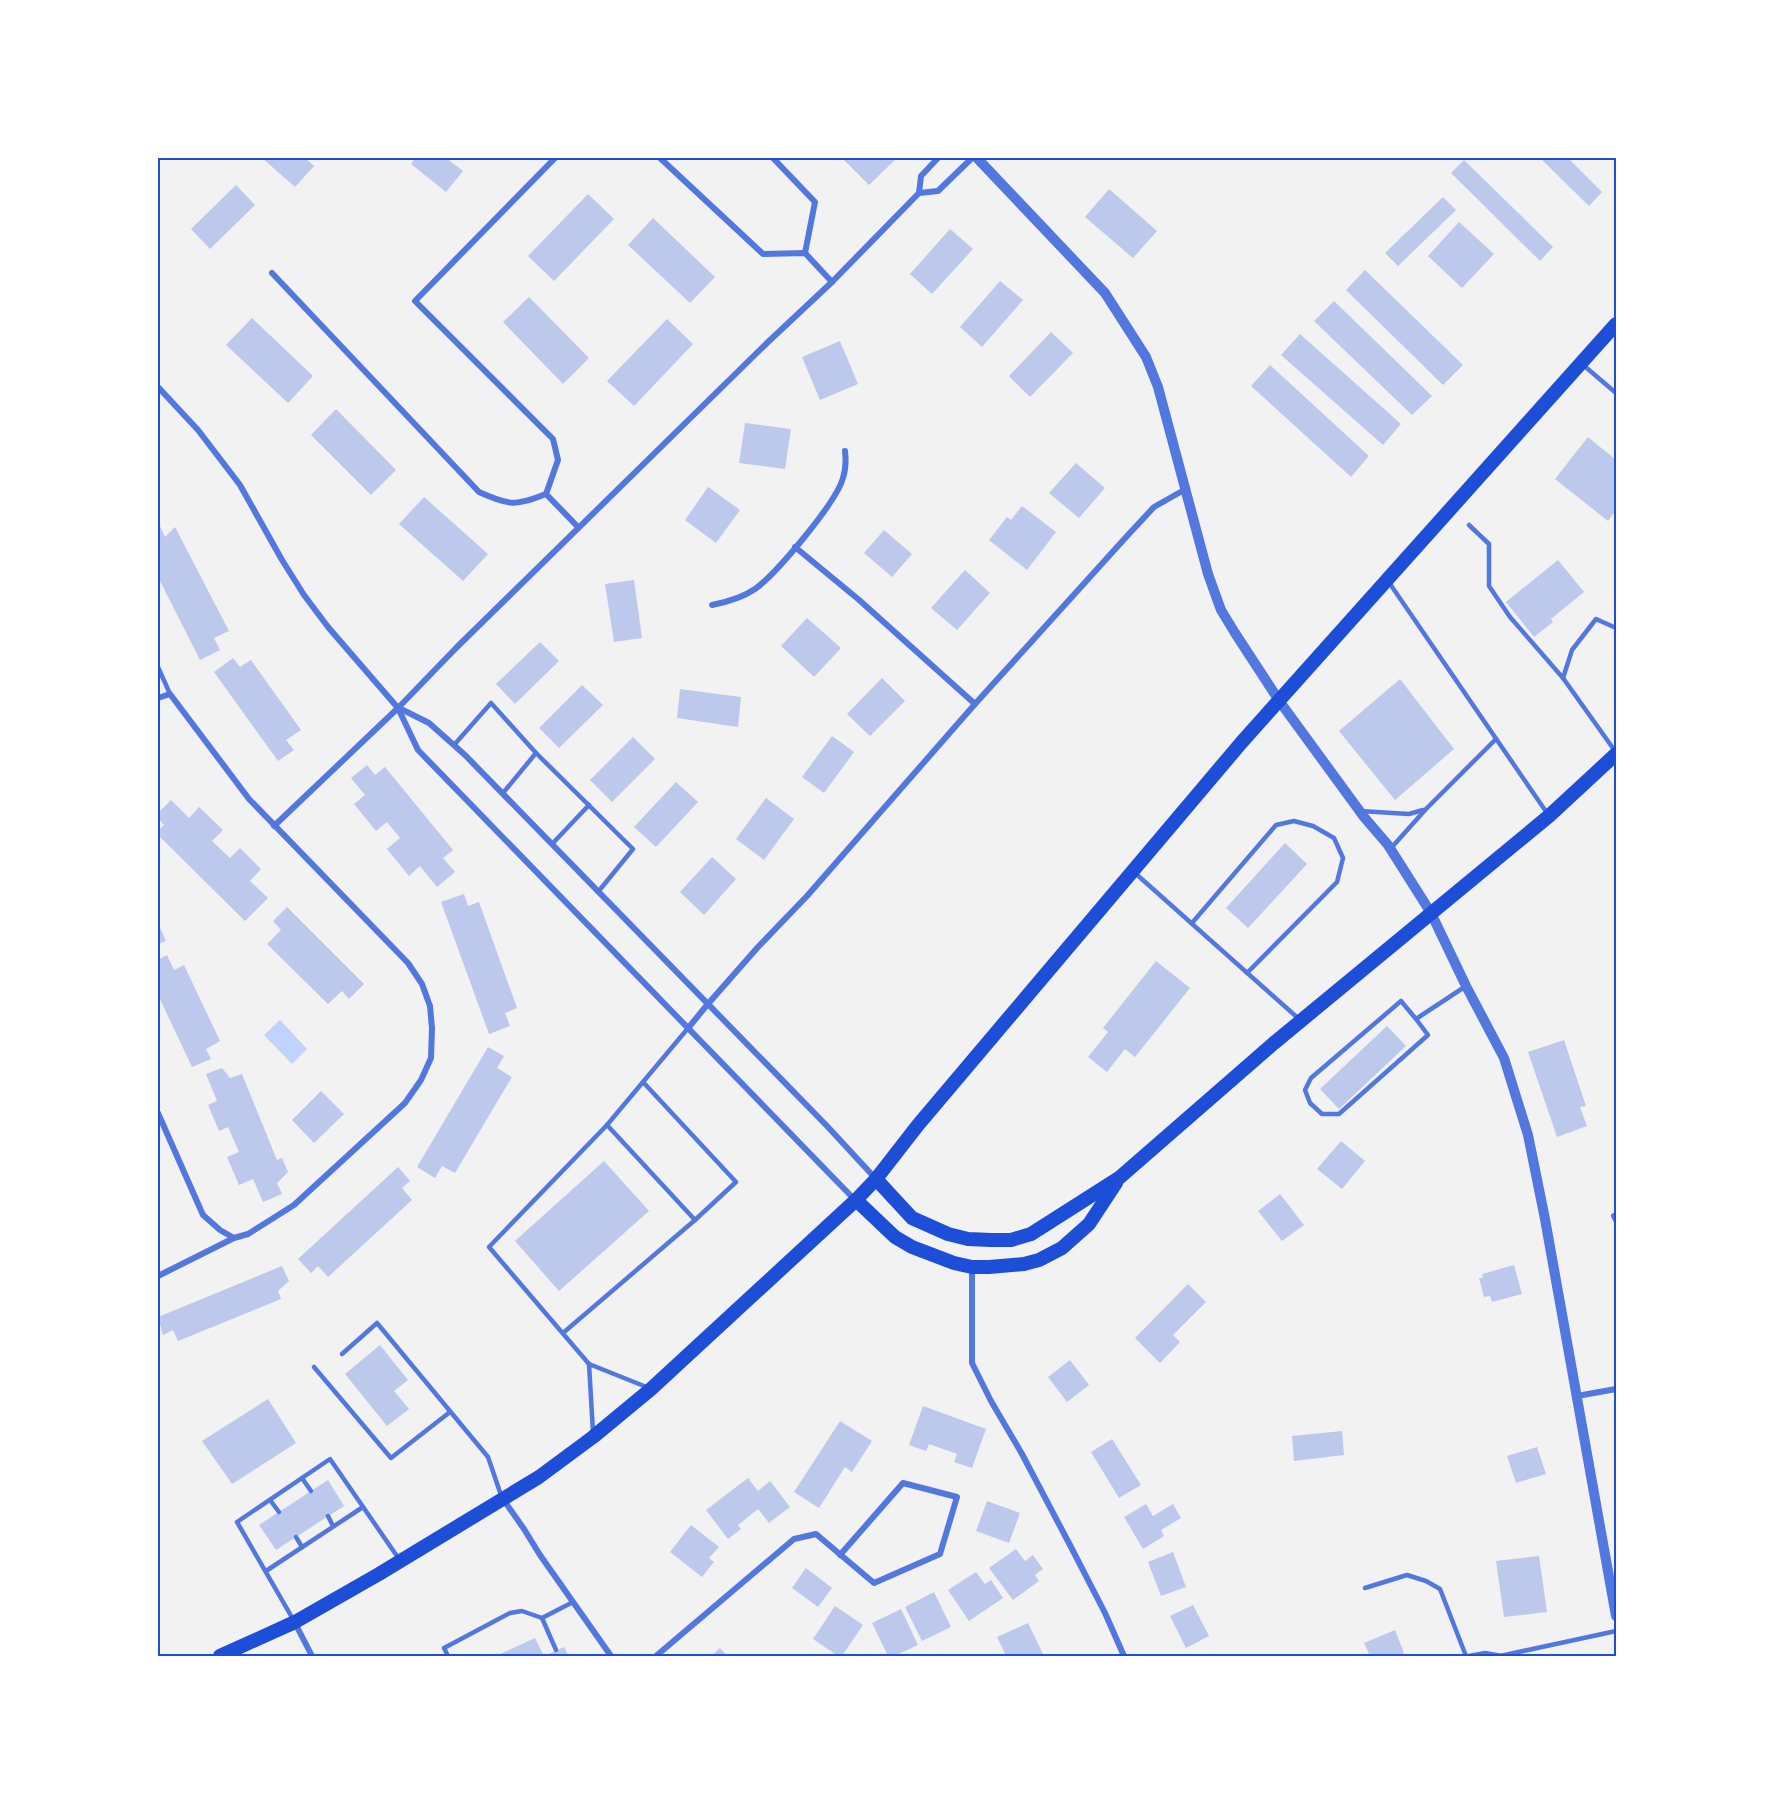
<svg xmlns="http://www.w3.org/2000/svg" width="1774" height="1814" font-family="'Fira Sans',sans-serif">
<rect width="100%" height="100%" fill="#f2f2f2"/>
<!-- water -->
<polygon fill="#bfd3fe" points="280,1020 307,1049 292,1064 264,1035"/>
<!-- building -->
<g fill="#bdc9ec">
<polygon points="262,158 305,158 314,166 295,187"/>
<polygon points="416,158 446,158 463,171 446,192 411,164"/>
<polygon points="842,158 897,158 869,185"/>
<polygon points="1540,158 1568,158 1602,192 1589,206"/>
<polygon points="1464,160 1553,247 1540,261 1451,173"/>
<polygon points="236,185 255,205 210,249 191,229"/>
<polygon points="1109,189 1157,231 1133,258 1085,217"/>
<polygon points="588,194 614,219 554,281 528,256"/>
<polygon points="1443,197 1456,210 1398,266 1385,253"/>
<polygon points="653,218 715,277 690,303 628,245"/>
<polygon points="1459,222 1494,254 1462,288 1428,256"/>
<polygon points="950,229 973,249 932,294 910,274"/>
<polygon points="1365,270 1463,365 1443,385 1346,290"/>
<polygon points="1000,281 1023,300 982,347 960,327"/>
<polygon points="529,297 589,358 563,384 503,322"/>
<polygon points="1334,301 1432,396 1412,415 1314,321"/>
<polygon points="252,318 313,376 288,403 226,345"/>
<polygon points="667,319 693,344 634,406 607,381"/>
<polygon points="1051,332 1073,353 1030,397 1009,376"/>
<polygon points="1300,334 1401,424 1383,445 1281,355"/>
<polygon points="840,341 858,384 820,400 802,357"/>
<polygon points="1270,365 1369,456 1351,477 1251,386"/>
<polygon points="336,409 396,470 371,495 311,435"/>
<polygon points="745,423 791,429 785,469 739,463"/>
<polygon points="1588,437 1616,460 1616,510 1608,521 1555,479"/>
<polygon points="1076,463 1105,488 1079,518 1049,493"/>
<polygon points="708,487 740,510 716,543 685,520"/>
<polygon points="424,497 488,554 463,581 399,524"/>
<polygon points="1022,506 1056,532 1027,570 989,540 1007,517 1011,520"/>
<polygon points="158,522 165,537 175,527 229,631 214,638 220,650 200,660 158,577"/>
<polygon points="884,530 912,554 892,577 864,553"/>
<polygon points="1558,560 1584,592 1551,619 1553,622 1534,637 1506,602"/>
<polygon points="965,570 990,593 957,630 931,608"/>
<polygon points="634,580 642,638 614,642 605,584"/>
<polygon points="807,618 841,648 814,677 781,646"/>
<polygon points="540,642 559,661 515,704 496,684"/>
<polygon points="233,658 240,667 251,660 301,730 286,740 294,750 278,761 214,672"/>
<polygon points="882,678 905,701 870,736 847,714"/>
<polygon points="1400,679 1454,749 1395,800 1339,731"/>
<polygon points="582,685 603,705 559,748 539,728"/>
<polygon points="680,689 741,697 738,727 677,718"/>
<polygon points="832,736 854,752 824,793 802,777"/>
<polygon points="633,737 655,759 612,802 590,780"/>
<polygon points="367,765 375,775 385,767 453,850 443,858 455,872 437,887 420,866 409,876 387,849 400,838 387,822 376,831 354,804 365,795 351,778"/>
<polygon points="676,782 698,802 656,847 634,827"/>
<polygon points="766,798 794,819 764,860 736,839"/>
<polygon points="171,800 189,818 199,807 223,830 212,841 230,858 240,848 261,869 250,881 268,898 245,921 158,835 158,831 164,825 158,818 158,813"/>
<polygon points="1285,843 1307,864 1248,928 1226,908"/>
<polygon points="712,857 736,879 704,915 680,892"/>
<polygon points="464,894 468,906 479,902 517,1008 505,1013 510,1026 489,1034 441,902"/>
<polygon points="287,907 364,984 349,999 342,991 328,1004 267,944 281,930 273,921"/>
<polygon points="158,923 166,941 158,944"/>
<polygon points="167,955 174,970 184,965 220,1041 206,1049 211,1059 192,1067 158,995 158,960"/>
<polygon points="1156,961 1190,988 1135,1057 1125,1049 1107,1072 1088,1057 1108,1032 1103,1028"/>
<polygon points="1387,1026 1406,1046 1339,1109 1320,1089"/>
<polygon points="1564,1040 1586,1106 1580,1107 1587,1126 1557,1137 1528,1052"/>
<polygon points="488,1047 504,1056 497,1068 512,1077 455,1173 442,1166 435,1178 417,1167"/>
<polygon points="222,1068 230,1078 242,1074 277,1160 282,1158 288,1172 277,1183 282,1194 263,1202 253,1179 239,1185 227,1157 239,1152 228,1127 219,1131 208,1105 217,1101 206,1074"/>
<polygon points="321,1091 344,1114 314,1143 292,1120"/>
<polygon points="1341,1141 1365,1161 1342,1189 1317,1169"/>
<polygon points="604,1161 649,1211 559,1291 515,1241"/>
<polygon points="398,1167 410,1181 402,1188 412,1200 328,1277 318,1266 311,1273 298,1259"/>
<polygon points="1280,1194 1304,1225 1282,1241 1258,1211"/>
<polygon points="1514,1265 1522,1294 1492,1302 1490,1296 1484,1297 1479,1278 1483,1278 1482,1274"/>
<polygon points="282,1266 289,1281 278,1291 281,1299 178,1341 173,1330 163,1335 158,1317"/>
<polygon points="1188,1284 1206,1302 1173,1335 1180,1342 1160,1363 1135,1338"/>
<polygon points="380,1345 408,1380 394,1391 409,1409 387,1426 345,1374"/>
<polygon points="1070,1360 1089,1385 1067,1402 1048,1377"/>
<polygon points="268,1399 296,1443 232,1484 202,1441"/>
<polygon points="923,1406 986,1429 972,1468 954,1462 957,1454 929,1444 926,1451 909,1445"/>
<polygon points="840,1421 872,1441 852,1472 845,1467 819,1508 794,1492"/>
<polygon points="1342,1431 1344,1455 1294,1461 1292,1436"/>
<polygon points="1112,1439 1141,1485 1119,1498 1091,1452"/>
<polygon points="1537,1447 1546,1474 1516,1483 1507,1456"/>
<polygon points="748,1478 758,1491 770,1481 790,1507 769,1523 758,1509 738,1525 741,1529 728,1539 706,1510"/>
<polygon points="328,1480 344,1506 276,1550 259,1525"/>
<polygon points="987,1501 1020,1513 1009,1543 976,1531"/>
<polygon points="1146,1504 1153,1516 1173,1504 1181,1518 1161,1530 1164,1536 1143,1549 1124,1517"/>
<polygon points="691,1525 719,1547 709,1558 714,1562 702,1577 670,1552"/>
<polygon points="1016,1549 1025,1561 1033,1555 1043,1569 1035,1575 1039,1581 1013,1600 989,1568"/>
<polygon points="1173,1552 1186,1587 1161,1596 1148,1562"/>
<polygon points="1539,1556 1547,1612 1504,1617 1496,1561"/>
<polygon points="806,1568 832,1588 818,1607 792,1588"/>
<polygon points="976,1572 985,1584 991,1580 1003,1598 969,1621 948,1590"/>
<polygon points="934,1592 951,1627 922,1641 905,1607"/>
<polygon points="1193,1605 1209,1636 1186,1648 1170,1616"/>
<polygon points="835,1606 863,1625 842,1656 838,1656 813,1639"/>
<polygon points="901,1609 918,1645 894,1656 888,1656 872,1623"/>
<polygon points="1028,1623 1044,1656 1006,1656 997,1637"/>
<polygon points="1395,1630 1404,1653 1395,1656 1370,1656 1364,1643"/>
<polygon points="535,1638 544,1656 564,1647 569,1656 496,1656"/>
<polygon points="720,1648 727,1656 711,1656"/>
</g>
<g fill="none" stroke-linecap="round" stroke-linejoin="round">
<!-- service -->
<g stroke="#5277de" stroke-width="4.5">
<polyline points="1582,364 1616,393"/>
<polyline points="1469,525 1489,544 1489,586 1510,617 1563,678"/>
<polyline points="1388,581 1547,813"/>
<polyline points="158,667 170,694"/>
<polyline points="454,745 491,703 536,753"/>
<polyline points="1615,751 1563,678 1572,650 1596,619 1616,628"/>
<polyline points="503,793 536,753 633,849 598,892"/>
<polyline points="1360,811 1409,814 1423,810"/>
<polyline points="553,843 589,805"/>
<polyline points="1392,847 1426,809 1496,739"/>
<polyline points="1135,873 1299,1019"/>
<polyline points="1192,923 1276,825 1294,821 1313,826 1334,838 1343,858 1337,882 1247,973"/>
<polyline points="1416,1019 1428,1035 1339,1114 1322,1114 1310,1103 1305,1090 1311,1078 1401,1001 1416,1019 1466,986"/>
<polyline points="643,1082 736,1182 695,1220"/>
<polyline points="563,1333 695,1220 607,1125"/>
<polyline points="342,1354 377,1323 488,1457 502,1498"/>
<polyline points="589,1364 489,1247 607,1125 689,1027"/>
<polyline points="314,1367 391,1458 450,1412"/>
<polyline points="593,1432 589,1364 649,1388"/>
<polyline points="302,1478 311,1491"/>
<polyline points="270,1500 279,1512"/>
<polyline points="328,1516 333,1526"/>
<polyline points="296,1537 302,1547"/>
<polyline points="266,1571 363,1507"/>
<polyline points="1365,1588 1407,1575 1426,1581 1440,1589 1466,1656"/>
<polyline points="542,1618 556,1650"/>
<polyline points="293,1619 237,1522 330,1459 399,1559"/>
<polyline points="448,1656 444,1648 510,1613 522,1611 542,1618 573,1602"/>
<polyline points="1469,1656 1485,1653 1502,1656"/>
<polyline points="1500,1656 1616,1631"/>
</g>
<!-- minor -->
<g stroke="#5277de" stroke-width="6">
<polyline points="555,158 415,301 553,439 558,460 546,494 578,527"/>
<polyline points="660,158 763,254 805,253 832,282"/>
<polyline points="773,158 815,202 805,253"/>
<polyline points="919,193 938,191 972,158"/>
<path d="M272,273L479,492C510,506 515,506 546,494"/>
<polyline points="158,387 198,430 240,485 282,560 304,595 328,627 398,708 418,750 855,1200"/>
<polyline points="795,547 858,599 975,704"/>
<path d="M712,605C727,602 742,598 755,589C776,574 836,503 843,478C846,469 846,460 845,451"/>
<polyline points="158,698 170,694 249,799 408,963 422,984 430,1006 432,1028 431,1058 421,1080 405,1103 294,1205 248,1234 234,1238 220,1230 203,1215 158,1113"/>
<polyline points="399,708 429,723 465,755 827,1126 876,1179"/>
<polyline points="274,826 398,708 457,647 768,342 832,282 919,193 921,176 938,158"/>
<polyline points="689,1027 707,1005 758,947 807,896 975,704 1127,536 1154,507 1184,490"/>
<polyline points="1614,1216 1616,1220"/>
<polyline points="972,1267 972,1363 991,1401 1022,1454 1071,1547 1105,1613 1124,1656"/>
<polyline points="158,1276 234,1238"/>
<polyline points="1577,1396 1616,1389"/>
<polyline points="503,1499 524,1529 540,1555 611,1656"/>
<polyline points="295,1623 312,1656"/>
<polyline points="656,1656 794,1539 816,1534 874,1583 940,1554 957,1497 903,1483 840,1555"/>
</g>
<!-- tertiary -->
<polyline stroke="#5277de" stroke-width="10" points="977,158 1105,293 1146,357 1158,387 1208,574 1221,610 1235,633 1280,702 1364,817 1388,845 1431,913 1466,986 1504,1058 1528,1135 1545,1219 1616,1616"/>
<!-- primary -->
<g stroke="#1d4ed8" stroke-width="14">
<polyline points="876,1179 912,1218 948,1234 968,1239 991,1240 1011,1240 1031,1234 1119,1178 1274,1043 1549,816 1616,754"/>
<polyline points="856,1200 895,1237 912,1247 954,1263 972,1267 989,1267 1024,1264 1039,1260 1062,1248 1089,1224 1116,1183"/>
<polyline points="220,1656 295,1622 379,1574 539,1477 593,1437 651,1389 856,1200 876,1179 918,1125 1241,743 1616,324"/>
</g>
</g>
<!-- border -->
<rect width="1774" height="1814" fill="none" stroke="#ffffff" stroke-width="318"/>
<rect x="159" y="159" width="1456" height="1496" fill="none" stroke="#1d4ed8" stroke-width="2"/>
</svg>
